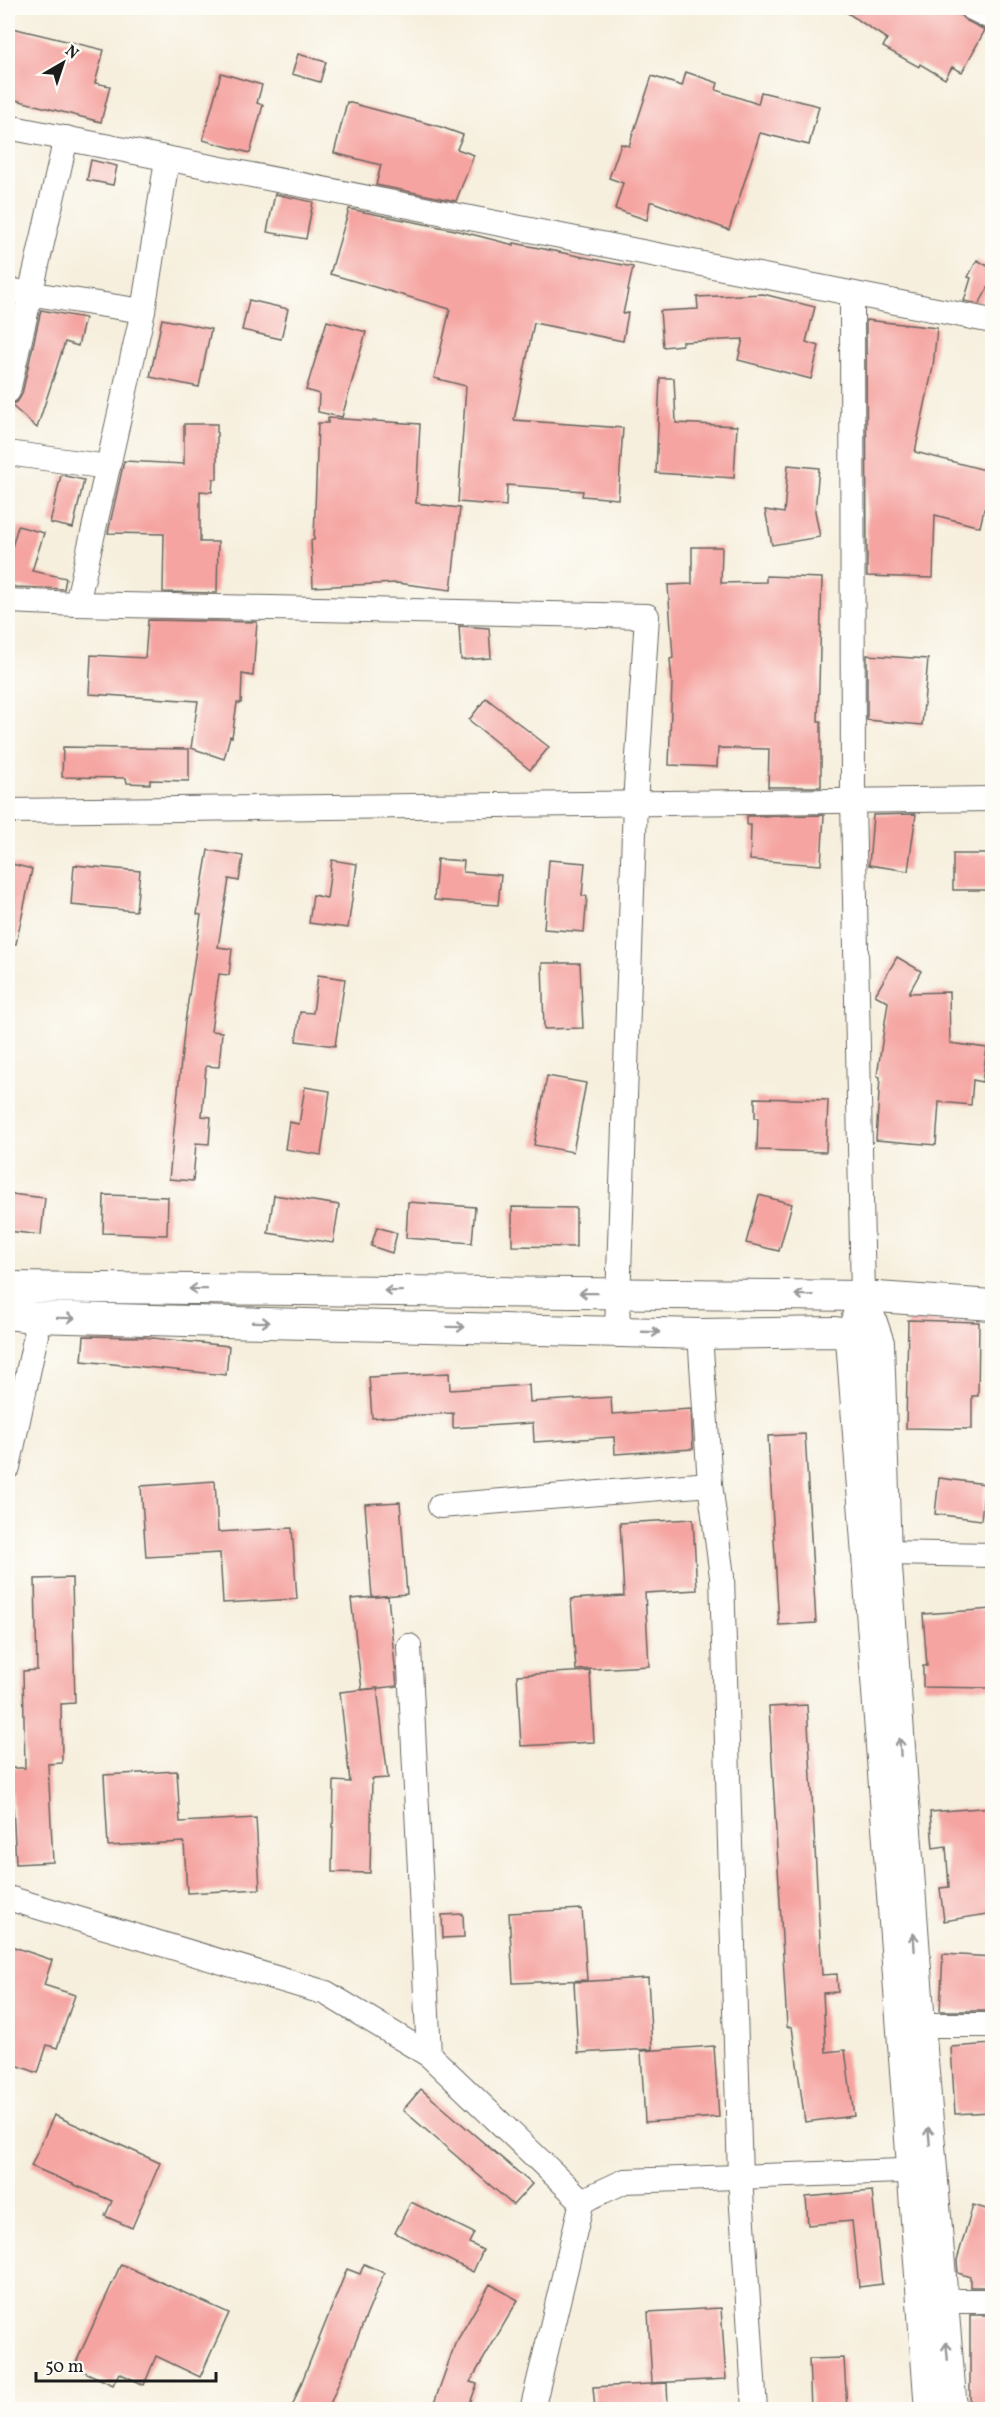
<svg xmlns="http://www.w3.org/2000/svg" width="1000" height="2417" font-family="Vollkorn,serif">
<rect width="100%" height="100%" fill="#fdfcf7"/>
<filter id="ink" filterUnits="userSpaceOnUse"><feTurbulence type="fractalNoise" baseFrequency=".0167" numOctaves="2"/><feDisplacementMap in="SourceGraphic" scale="12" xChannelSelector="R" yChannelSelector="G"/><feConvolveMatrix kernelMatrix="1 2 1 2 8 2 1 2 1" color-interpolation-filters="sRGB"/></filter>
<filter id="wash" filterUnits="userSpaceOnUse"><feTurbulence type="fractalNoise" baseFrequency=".008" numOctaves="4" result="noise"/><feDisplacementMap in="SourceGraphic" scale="24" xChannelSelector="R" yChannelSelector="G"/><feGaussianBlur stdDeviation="1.35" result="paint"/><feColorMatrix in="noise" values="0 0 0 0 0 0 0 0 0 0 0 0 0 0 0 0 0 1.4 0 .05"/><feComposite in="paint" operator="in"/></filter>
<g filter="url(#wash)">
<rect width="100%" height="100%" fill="#f6efdd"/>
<g id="blocks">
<!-- building -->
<g fill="#f5a4a1">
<polygon points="840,8 953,8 965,20 985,30 962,72 952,67 945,79 920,64 919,67 883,47 887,39"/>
<polygon points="8,27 104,50 95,83 110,86 101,122 8,98"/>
<polygon points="298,54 326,62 320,82 292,74"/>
<polygon points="686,72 718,83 716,90 758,104 761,92 819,106 809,145 760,133 729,230 653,202 650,202 647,220 615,209 623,183 609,178 621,144 629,146 652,76 682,86"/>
<polygon points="221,73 262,85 257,103 263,105 250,153 203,140"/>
<polygon points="347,102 441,127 463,135 457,149 474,155 456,201 376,185 381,165 334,153"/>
<polygon points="91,160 117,166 113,185 87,180"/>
<polygon points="275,194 313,202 306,239 267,232"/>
<polygon points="349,209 455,230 514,245 514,243 633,267 623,314 628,313 623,341 534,323 514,420 623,428 618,499 582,496 583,491 507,485 506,506 458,502 466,386 434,378 450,309 330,274"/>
<polygon points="977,260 993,269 993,279 979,304 964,301 971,278 968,277"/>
<polygon points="763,294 815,307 806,342 819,346 811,379 738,360 743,339 682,342 682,345 663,347 660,311 698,309 697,297"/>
<polygon points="249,300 288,309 281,339 242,330"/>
<polygon points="41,310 85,318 78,346 65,342 37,428 11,405 18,401 22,394"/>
<polygon points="162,319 211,329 199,387 150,377"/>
<polygon points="866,320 937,328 933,367 915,452 993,472 993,511 984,509 980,527 935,515 933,578 867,576"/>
<polygon points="327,321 366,332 342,417 318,412 319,394 306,390"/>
<polygon points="660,378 674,378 676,423 737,426 734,478 656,473"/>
<polygon points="328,418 420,424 416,503 460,508 451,590 397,583 313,587 311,540 314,540 318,423 328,423"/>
<polygon points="184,424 217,424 217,479 213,479 212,492 200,491 200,542 218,542 217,593 163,592 164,534 108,533 124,461 184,464"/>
<polygon points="788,465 819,468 815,511 820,537 772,545 765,510 784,513"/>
<polygon points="61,475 84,480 73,528 50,523"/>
<polygon points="18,526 44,533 32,571 66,578 64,589 16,587 8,585 8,561"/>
<polygon points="692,547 722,547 721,583 766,582 766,576 822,578 818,721 821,721 821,787 768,787 769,749 718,748 717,767 669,765 672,682 670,659 673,658 668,585 692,584"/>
<polygon points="148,620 257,622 253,676 242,674 241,703 237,703 232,737 230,736 224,759 191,748 198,701 89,694 91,655 145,658"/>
<polygon points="459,626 489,628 491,658 461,660"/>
<polygon points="867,655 928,659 922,725 867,720"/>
<polygon points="486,698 549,747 530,770 469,720"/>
<polygon points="63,747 189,749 189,781 150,780 150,784 127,783 126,778 62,777"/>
<polygon points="916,814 908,871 869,865 873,815"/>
<polygon points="824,815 821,865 750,860 751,825 747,825 747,816"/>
<polygon points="208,850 243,856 239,881 229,879 218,947 232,949 229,975 219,974 211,1031 222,1032 219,1067 206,1066 202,1116 211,1117 209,1144 196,1143 193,1181 169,1179 185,1022 201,915 197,914"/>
<rect x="953" y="854" width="40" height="36"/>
<polygon points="437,859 464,861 463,872 501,875 498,905 434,900"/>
<polygon points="332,860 357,864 348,928 309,923 313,895 327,898"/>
<polygon points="549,860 585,863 582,896 587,896 584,932 544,929"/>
<polygon points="8,863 32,869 16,944 8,944"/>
<polygon points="74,865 140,871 136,911 71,905"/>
<polygon points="897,957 921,971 909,993 949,992 950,1043 987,1048 982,1082 973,1080 971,1105 939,1102 936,1145 876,1140 880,1077 877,1076 888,1002 875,995"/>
<polygon points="542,963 580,963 583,1028 544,1029"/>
<polygon points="318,975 345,979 335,1046 296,1041 300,1012 313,1013"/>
<polygon points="547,1076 586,1083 573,1152 534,1145"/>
<polygon points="305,1087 330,1091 321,1155 285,1149 289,1122 299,1124"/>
<polygon points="755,1098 828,1100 826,1152 757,1150 758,1118 755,1118"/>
<polygon points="10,1194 45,1198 41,1235 8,1231 8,1196"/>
<polygon points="104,1195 168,1197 167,1235 103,1233"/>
<polygon points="274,1195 339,1205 333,1243 268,1233"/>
<polygon points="759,1195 792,1204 779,1251 746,1243"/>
<polygon points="408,1202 475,1207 472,1243 406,1238"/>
<polygon points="512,1207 576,1208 576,1247 512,1246"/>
<polygon points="377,1227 397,1233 392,1253 371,1246"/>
<polygon points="908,1320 979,1322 978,1396 972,1396 972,1429 906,1428"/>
<polygon points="84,1336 143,1337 229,1346 226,1375 82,1361"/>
<polygon points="449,1373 450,1390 529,1385 530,1402 611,1397 612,1414 691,1409 693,1449 615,1454 614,1437 534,1442 533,1423 453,1428 453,1413 372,1418 369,1377"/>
<polygon points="805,1434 816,1623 779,1625 768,1436"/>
<polygon points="939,1478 985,1484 981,1520 935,1514"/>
<polygon points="215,1481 218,1532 292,1528 297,1599 223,1603 220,1553 146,1557 141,1486"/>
<polygon points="400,1502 407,1594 372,1597 365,1504"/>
<polygon points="693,1519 697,1590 645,1593 649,1666 576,1670 571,1599 624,1596 620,1523"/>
<polygon points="72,1578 75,1703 61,1704 62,1763 48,1764 53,1862 16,1864 11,1768 25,1768 23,1671 37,1670 35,1579"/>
<polygon points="388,1596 397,1686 362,1690 351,1599"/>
<polygon points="993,1609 993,1688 923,1687 923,1666 927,1666 923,1614"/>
<polygon points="590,1671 594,1742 521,1746 517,1675"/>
<polygon points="377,1688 388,1778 372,1779 370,1873 332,1872 334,1781 350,1782 340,1692"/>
<polygon points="807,1705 822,1975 837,1974 838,1992 823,1993 826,2052 845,2050 854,2116 805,2122 792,2027 787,2027 769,1707"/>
<polygon points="177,1771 180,1822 256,1818 260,1889 187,1893 184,1842 108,1846 104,1775"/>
<polygon points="993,1807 993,1913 944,1921 940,1888 949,1887 946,1846 933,1848 930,1812"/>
<polygon points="582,1909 587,1980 513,1983 509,1913"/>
<polygon points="463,1914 464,1937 443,1938 442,1915"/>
<polygon points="8,1945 52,1960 44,1985 75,1995 57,2048 47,2045 38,2073 8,2062"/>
<polygon points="943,1954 993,1957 993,2011 940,2011"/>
<polygon points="648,1978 652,2049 578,2053 574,1982"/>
<polygon points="993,2044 993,2086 987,2085 989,2112 955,2114 951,2047"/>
<polygon points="714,2046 719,2117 645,2122 641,2051"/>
<polygon points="421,2089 532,2184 513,2205 403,2110"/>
<polygon points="54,2115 160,2163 132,2228 105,2216 112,2201 31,2166"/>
<polygon points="872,2191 882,2284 859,2287 852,2221 808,2225 806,2197"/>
<polygon points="411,2202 474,2233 469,2243 483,2250 473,2272 395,2233"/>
<polygon points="973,2205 993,2211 993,2275 989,2287 970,2287 970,2277 958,2273 957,2260"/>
<polygon points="121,2264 229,2313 200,2377 156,2356 144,2385 119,2373 113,2385 74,2367"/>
<polygon points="364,2264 384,2273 328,2409 291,2409 347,2269 360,2274"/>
<polygon points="490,2284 518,2300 470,2382 477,2384 468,2409 432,2409 455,2344"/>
<polygon points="721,2308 726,2379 652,2383 648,2312"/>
<rect x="970" y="2315" width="23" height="94"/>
<polygon points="844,2358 847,2409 811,2409 809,2359"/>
<polygon points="667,2383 668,2409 595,2409 593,2387"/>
</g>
</g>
</g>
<g filter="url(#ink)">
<use href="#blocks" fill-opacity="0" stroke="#686660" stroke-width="1.5"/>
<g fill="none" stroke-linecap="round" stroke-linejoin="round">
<defs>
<g id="minor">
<polyline points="972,8 992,18"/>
<polyline points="8,127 992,321"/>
<polyline points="8,290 143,311"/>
<polyline points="852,294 853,800 863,1296"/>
<polyline points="8,391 66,138"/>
<polyline points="8,453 108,467"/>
<polyline points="8,601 77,604 143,311 167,160"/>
<polyline points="77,604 647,616 635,803 617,1331"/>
<polyline points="8,811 992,799"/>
<polyline points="700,1334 710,1484 722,1577 740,2177 755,2410"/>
<polyline points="8,1467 36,1335 32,1317"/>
<polyline points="440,1506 710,1484"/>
<polyline points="886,1553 992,1555"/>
<polyline points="409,1646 429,2055"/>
<polyline points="8,1898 326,1993 429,2055 582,2201"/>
<polyline points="920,2025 992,2025"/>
<polyline points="582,2201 625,2181 929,2170"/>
<polyline points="942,2301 992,2301"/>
<polyline points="532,2410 582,2201"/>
</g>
<g id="tertiary">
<polyline points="8,1287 863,1296 992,1305"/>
<polyline points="8,1314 32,1317 700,1334 835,1332 871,1337"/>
<polyline points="930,2410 851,1339 863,1296 879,1343 886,1553 920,2025 952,2410"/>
</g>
</defs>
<!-- minor casing -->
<use href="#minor" stroke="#686660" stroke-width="26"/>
<!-- tertiary casing -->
<use href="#tertiary" stroke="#686660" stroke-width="32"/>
<!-- minor -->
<use href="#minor" stroke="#fff" stroke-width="24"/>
<!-- tertiary -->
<use href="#tertiary" stroke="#fff" stroke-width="30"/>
</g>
<!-- one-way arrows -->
<defs><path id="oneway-shaft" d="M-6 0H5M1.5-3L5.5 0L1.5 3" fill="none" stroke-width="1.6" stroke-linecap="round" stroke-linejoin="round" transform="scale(1.5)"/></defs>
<g stroke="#999">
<use href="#oneway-shaft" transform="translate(198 1289) rotate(-179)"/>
<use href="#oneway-shaft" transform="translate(393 1291) rotate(-179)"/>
<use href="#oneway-shaft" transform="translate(588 1293) rotate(-179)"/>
<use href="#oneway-shaft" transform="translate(804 1295) rotate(-179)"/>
<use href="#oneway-shaft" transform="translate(66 1318) rotate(1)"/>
<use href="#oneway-shaft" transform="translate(261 1322) rotate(1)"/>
<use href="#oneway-shaft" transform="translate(456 1327) rotate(1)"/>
<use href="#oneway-shaft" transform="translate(651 1332) rotate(2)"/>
<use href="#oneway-shaft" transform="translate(900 1747) rotate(-94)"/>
<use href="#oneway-shaft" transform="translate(914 1942) rotate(-94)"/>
<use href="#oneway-shaft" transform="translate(929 2136) rotate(-95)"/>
<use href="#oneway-shaft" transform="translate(947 2351) rotate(-95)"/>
</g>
</g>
<!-- margin -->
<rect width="1000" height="2417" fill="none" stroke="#fdfcf7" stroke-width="30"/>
<!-- north arrow -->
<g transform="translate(63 63) rotate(39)" stroke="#fdfcf7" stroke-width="4.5" paint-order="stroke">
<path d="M0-4.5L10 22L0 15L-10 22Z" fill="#1c1c1c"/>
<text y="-9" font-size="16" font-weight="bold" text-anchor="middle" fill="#1c1c1c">N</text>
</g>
<!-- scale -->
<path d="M36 2372v9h180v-9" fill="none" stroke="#1c1c1c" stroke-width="3"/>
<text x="45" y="2372" font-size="18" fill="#1c1c1c" stroke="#fdfcf7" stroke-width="4.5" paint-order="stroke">50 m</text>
</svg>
